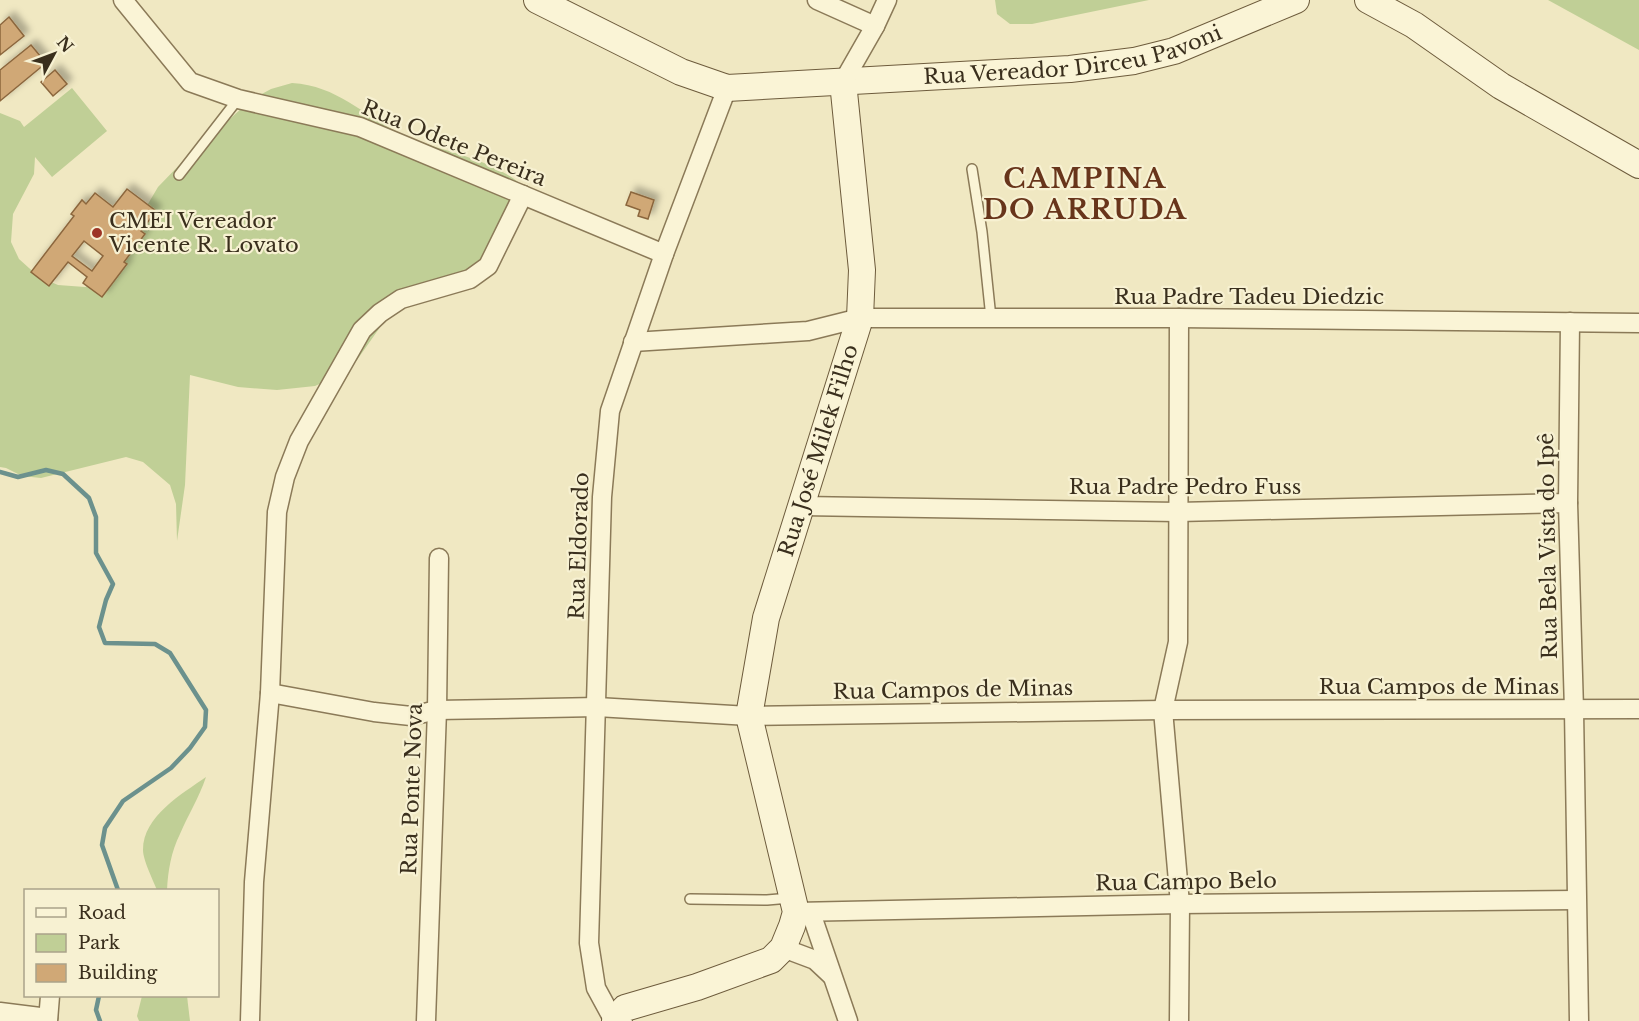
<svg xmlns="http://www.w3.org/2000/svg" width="1639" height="1021" font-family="'Libre Baskerville',serif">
<defs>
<filter id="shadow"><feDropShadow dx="5.5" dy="-5.5" stdDeviation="3" flood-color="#0004"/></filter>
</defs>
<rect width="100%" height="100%" fill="#f0e8c2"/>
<!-- green -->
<g fill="#c0cf96">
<polygon points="995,0 1149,0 1032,24 1010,24 997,14"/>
<polygon points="1548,0 1639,0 1639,50"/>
<path d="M292,83C338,86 361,114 399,133C438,152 483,155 518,182L509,213L484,266L398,308L383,323L357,360L340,375L315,386L277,390L238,387L190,375L185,485L177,541L176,504L170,485L143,462L126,457L41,478L22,476L6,468L0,467V113L20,121L24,127L72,88L107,131L52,177L35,157L34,174L13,214L11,242L19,259L39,277L58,285L85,287L103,280L158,187L186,158L251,100L271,89Z"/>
<path d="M206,777C199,798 188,815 180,834C171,852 168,871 167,890H157C153,880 143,860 143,850C143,816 182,794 206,777Z"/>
<polygon points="142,996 187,996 190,1021 139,1021 137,1016"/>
</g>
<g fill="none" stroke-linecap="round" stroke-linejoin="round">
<!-- stream -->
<g stroke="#6b918d" stroke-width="4.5">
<polyline points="0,472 18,477 46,470 63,474 89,498 96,517 96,553 113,584 106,600 99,627 105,643 155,644 170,653 206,710 205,727 190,748 171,768 123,801 105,828 102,845 118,890"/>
<polyline points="99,996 96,1010 100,1021"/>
</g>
</g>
<!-- building -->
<g fill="#d0a876" stroke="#8b663d" stroke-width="1.5" fill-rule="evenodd" filter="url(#shadow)">
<polygon points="9,17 24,36 0,55 0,25"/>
<polygon points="31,45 46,63 0,101 0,70"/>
<polygon points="55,70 67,84 53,96 41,82"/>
<path d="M127,189L156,211L141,231L145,234L124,262L127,264L102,297L83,283L87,277L68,262L49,286L31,272L74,216L71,214L82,200L86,204L95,193L113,207ZM84,241L103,256L92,271L72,256Z"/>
<polygon points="631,192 654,200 648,219 638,216 640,210 626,205"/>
</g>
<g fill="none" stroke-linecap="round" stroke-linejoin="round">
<defs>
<g id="lane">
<polyline points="972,169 982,232 991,318"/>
<polyline points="179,175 238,99"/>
<polyline points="690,899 767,900 790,898"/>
</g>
<g id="street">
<polyline points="123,0 190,82 238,99 360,127 664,254"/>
<polyline points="817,0 875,26"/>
<polyline points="843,82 875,26 887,0"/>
<polyline points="1179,318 1178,642 1163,710 1180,904 1179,1021"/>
<polyline points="1570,322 1568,503 1574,710 1579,1021"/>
<polyline points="633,342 808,331 860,318 1179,318 1639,323"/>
<polyline points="802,506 1178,512 1568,503"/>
<polyline points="270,693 374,712 411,716 437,710 597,707 749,716 1163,710 1639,709"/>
<polyline points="796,912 1180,904 1576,900"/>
<polyline points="811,913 848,1021"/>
<polyline points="783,948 815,960 831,975"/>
<polyline points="0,1012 48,1018"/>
<polyline points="48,1021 50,996"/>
<polyline points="250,1021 254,882 270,693 277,512 285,477 299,441 362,330 380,313 401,299 470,279 488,266 523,195"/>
<polyline points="426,1021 437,710 439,558"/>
<polyline points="614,1021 596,988 589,943 602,497 610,411 664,254 727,88"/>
</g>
<g id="secondary">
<path id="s1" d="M537,0L681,72L727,88L1070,69L1134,61L1174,51L1296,0"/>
<polyline points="1368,0 1414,25 1501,86 1639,165"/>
<path id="s2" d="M615,1021L625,1008L697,987L771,960L783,948L792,926L796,912L749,716L766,618L860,318L862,270L843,82"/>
</g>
</defs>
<!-- lane casing -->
<use href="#lane" stroke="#8b7a58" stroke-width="12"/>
<!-- street casing -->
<use href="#street" stroke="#8b7a58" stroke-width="21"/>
<!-- secondary casing -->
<use href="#secondary" stroke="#6d5b3c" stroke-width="28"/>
<!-- lane -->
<use href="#lane" stroke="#faf4d6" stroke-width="9"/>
<!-- street -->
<use href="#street" stroke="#faf4d6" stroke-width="18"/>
<!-- secondary -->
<use href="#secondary" stroke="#faf4d6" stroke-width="26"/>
</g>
<!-- markers -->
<circle fill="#9d3526" stroke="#f7f1d2" stroke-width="2" cx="97" cy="233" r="6"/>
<g text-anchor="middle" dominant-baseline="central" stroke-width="4.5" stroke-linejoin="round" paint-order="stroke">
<!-- street labels -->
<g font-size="21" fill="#3a2f1d" stroke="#f7f1d2">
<text stroke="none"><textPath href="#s1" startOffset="558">Rua Vereador Dirceu Pavoni</textPath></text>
<text transform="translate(454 143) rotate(22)">Rua Odete Pereira</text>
<text x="1249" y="297">Rua Padre Tadeu Diedzic</text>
<text stroke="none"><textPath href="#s2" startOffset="702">Rua José Milek Filho</textPath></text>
<text x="1185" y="487">Rua Padre Pedro Fuss</text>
<text transform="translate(579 546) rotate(-88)">Rua Eldorado</text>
<text transform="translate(1548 546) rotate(-91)">Rua Bela Vista do Ipê</text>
<text x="1439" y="687">Rua Campos de Minas</text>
<text transform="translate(953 690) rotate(-1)">Rua Campos de Minas</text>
<text transform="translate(412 789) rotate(-88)">Rua Ponte Nova</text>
<text transform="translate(1186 882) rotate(-1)">Rua Campo Belo</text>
</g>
<!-- poi labels -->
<g font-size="21" fill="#3a2f1d" stroke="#f7f1d2" text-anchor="start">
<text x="109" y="221">CMEI Vereador<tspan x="109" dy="24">Vicente R. Lovato</tspan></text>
</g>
<!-- district labels -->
<g font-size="27" font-weight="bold" letter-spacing="1.5" fill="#68351b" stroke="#f7f1d2">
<text x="1085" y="178">CAMPINA<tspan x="1085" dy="31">DO ARRUDA</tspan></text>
</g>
</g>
<!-- legend -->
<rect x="24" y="889" width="195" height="108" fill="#f7f1d2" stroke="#aba38a" stroke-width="1.5"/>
<rect x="36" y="908" width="30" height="9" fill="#faf4d6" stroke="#aba38a" stroke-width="1.5"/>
<text x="78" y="919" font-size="18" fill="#3a2f1d">Road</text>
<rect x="36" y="934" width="30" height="18" fill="#c0cf96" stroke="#aba38a" stroke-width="1.5"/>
<text x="78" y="949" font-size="18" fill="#3a2f1d">Park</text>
<rect x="36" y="964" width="30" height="18" fill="#d0a876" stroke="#aba38a" stroke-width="1.5"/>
<text x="78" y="979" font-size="18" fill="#3a2f1d">Building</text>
<!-- north arrow -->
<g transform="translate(54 54) rotate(49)" stroke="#f7f1d2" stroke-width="4.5" paint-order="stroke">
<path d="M0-4.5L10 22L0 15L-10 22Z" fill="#3a2f1d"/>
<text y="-9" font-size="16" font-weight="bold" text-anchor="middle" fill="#3a2f1d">N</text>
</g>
</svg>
